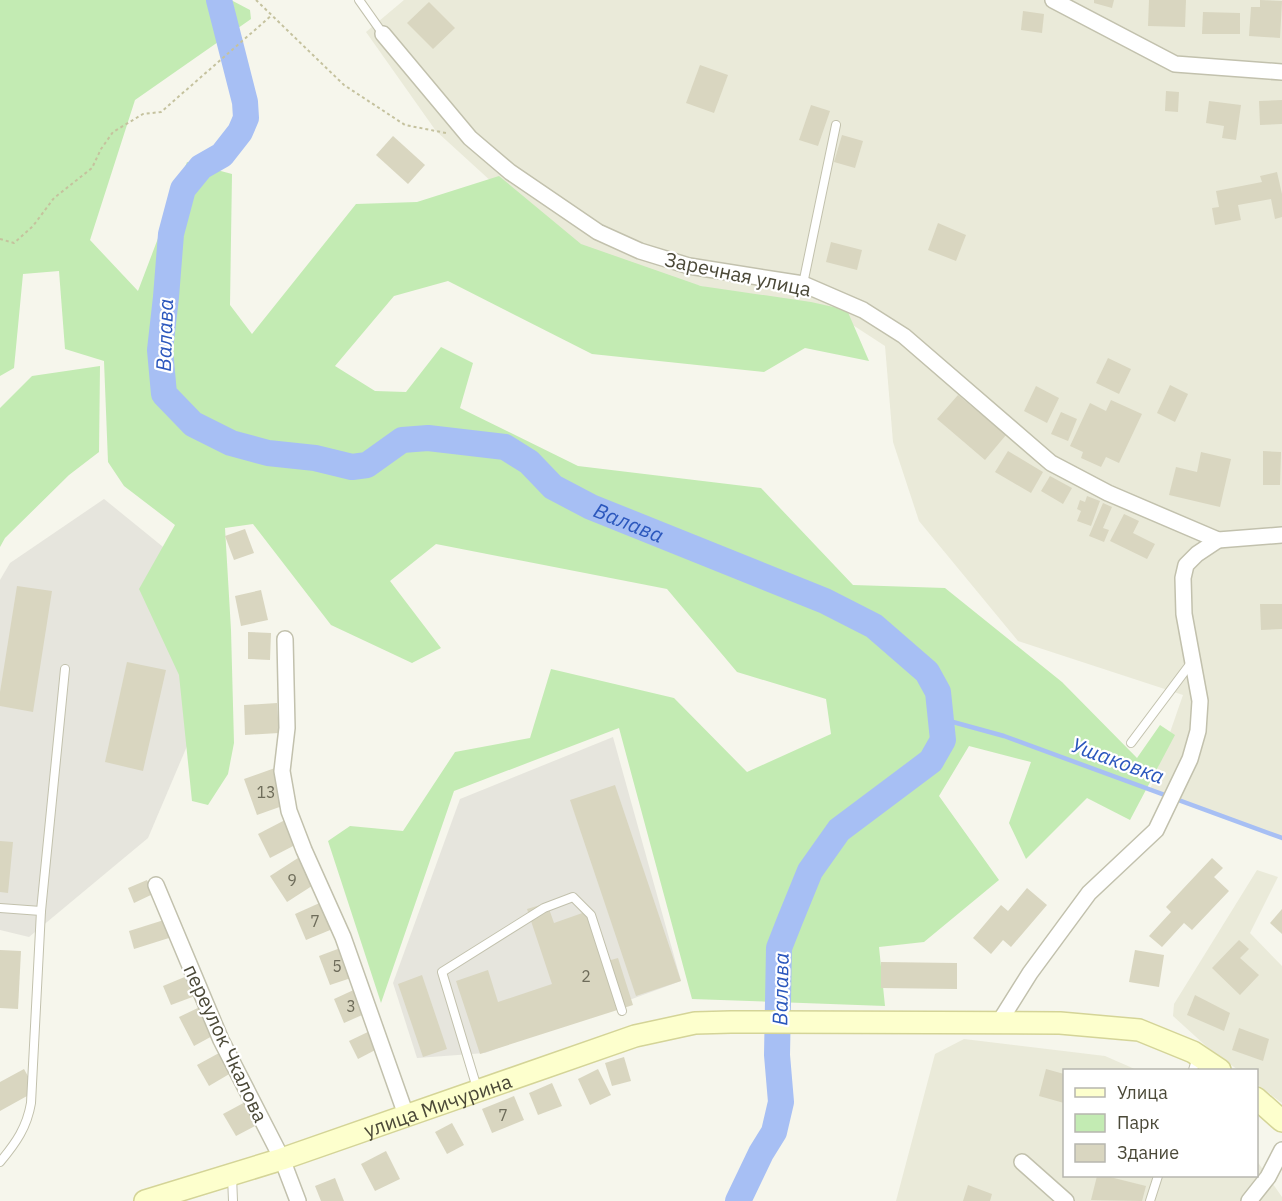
<svg xmlns="http://www.w3.org/2000/svg" width="1282" height="1201" font-family="'IBM Plex Sans',sans-serif">
<rect width="100%" height="100%" fill="#f6f6ec"/>
<!-- residential -->
<g fill="#eaead9">
<polygon points="404,0 1282,0 1282,838 1150,790 1183,695 1018,641 919,521 893,442 885,346 842,318 766,303 576,253 493,183 436,131 366,32"/>
<polygon points="1257,870 1278,877 1250,933 1282,966 1282,1103 1257,1084 1256,1070 1238,1070 1206,1046 1173,1016 1174,1004"/>
<polygon points="964,1039 1105,1056 1137,1070 1064,1070 1064,1176 1256,1176 1257,1161 1282,1197 1282,1201 896,1201 935,1054"/>
</g>
<!-- industrial -->
<g fill="#e6e5dd">
<polygon points="104,499 205,581 193,732 148,838 29,937 0,930 0,580 10,563"/>
<polygon points="613,737 681,981 485,1053 417,1058 393,983 460,799"/>
</g>
<!-- green -->
<g fill="#c3ebb3">
<polygon points="0,0 231,0 250,10 251,19 135,100 90,240 138,291 187,162 232,174 230,305 252,334 356,204 417,202 499,176 581,244 701,286 811,302 847,310 869,361 805,348 764,372 592,354 448,281 394,296 335,366 375,391 406,392 441,347 473,363 460,408 578,466 761,488 853,585 945,588 1062,682 1137,758 1160,725 1175,735 1130,820 1087,798 1026,859 1009,823 1031,762 969,746 939,796 999,880 924,942 879,947 885,1006 692,999 619,728 454,791 381,1003 328,841 350,826 403,831 455,752 530,738 551,669 674,698 747,772 831,734 826,699 737,672 667,589 436,544 390,581 441,648 412,663 331,625 253,524 225,528 231,630 234,743 228,774 208,805 192,801 179,675 139,589 175,525 124,486 108,462 104,361 65,349 59,271 23,274 14,368 0,376"/>
<polygon points="100,366 99,452 69,475 5,538 0,547 0,408 32,376"/>
</g>
<g fill="none" stroke-linecap="round" stroke-linejoin="round">
<!-- stream -->
<polyline stroke="#a7bff4" stroke-width="4.5" points="942,719 1004,736 1282,838"/>
<!-- river -->
<path stroke="#a7bff4" stroke-width="26" id="s1" d="M219,0L245,102L246,118L240,132L222,155L201,167L183,189L171,234L166,297L160,350L164,394L193,424L231,443L268,453L315,458L352,467L367,465L402,440L428,438L505,447L529,462L553,487L591,507L825,601L874,626L927,672L938,692L943,740L931,761L839,830L810,871L790,920L779,948L777,1055L781,1102L774,1132L761,1153L738,1201"/>
</g>
<!-- building -->
<g fill="#d9d6c0">
<polygon points="1094,0 1114,0 1112,8 1094,3"/>
<polygon points="1149,0 1186,0 1185,27 1148,26"/>
<polygon points="1260,0 1282,1 1280,38 1249,36 1251,7 1260,7"/>
<polygon points="429,2 455,28 433,49 407,23"/>
<polygon points="1023,11 1044,14 1042,33 1021,30"/>
<polygon points="1203,12 1240,13 1240,34 1202,34"/>
<polygon points="700,65 728,75 714,113 686,103"/>
<polygon points="1166,91 1179,92 1178,112 1165,111"/>
<polygon points="1282,100 1282,124 1260,125 1259,101"/>
<polygon points="1209,101 1241,105 1236,140 1222,138 1224,126 1206,123"/>
<polygon points="811,105 830,111 818,146 799,140"/>
<polygon points="842,135 863,141 855,168 834,162"/>
<polygon points="393,136 425,165 408,184 376,155"/>
<polygon points="1277,172 1282,194 1282,217 1275,219 1271,199 1238,205 1241,220 1215,225 1212,208 1219,207 1216,191 1262,182 1260,176"/>
<polygon points="938,223 966,235 956,261 928,250"/>
<polygon points="831,242 862,250 857,270 826,262"/>
<polygon points="1108,358 1131,369 1119,394 1096,383"/>
<polygon points="1170,385 1188,394 1175,422 1157,413"/>
<polygon points="1036,386 1059,398 1047,423 1024,411"/>
<polygon points="958,395 1006,435 985,460 937,419"/>
<polygon points="1111,400 1142,414 1119,463 1106,457 1101,467 1081,458 1083,452 1070,446 1090,403 1106,411"/>
<polygon points="1061,412 1077,419 1068,441 1051,434"/>
<polygon points="1008,451 1043,472 1031,493 995,472"/>
<polygon points="1263,451 1281,452 1280,485 1263,485"/>
<polygon points="1201,452 1231,459 1220,507 1169,495 1176,467 1197,472"/>
<polygon points="1050,476 1072,488 1063,504 1041,491"/>
<polygon points="1087,496 1100,501 1091,526 1077,521 1081,511 1077,509 1080,500 1085,502"/>
<polygon points="1103,503 1112,507 1103,528 1109,530 1104,542 1089,536"/>
<polygon points="1124,514 1139,521 1133,533 1155,544 1147,559 1110,541"/>
<polygon points="245,529 254,553 234,560 225,536"/>
<polygon points="17,586 52,591 33,712 0,706 0,692"/>
<polygon points="261,590 268,620 241,626 235,596"/>
<polygon points="1260,604 1282,604 1282,629 1261,630"/>
<polygon points="248,632 271,633 270,660 248,659"/>
<polygon points="127,662 166,670 143,771 105,762"/>
<polygon points="277,703 279,733 245,735 244,705"/>
<polygon points="275,768 288,804 257,815 244,779"/>
<polygon points="615,785 681,981 636,996 570,800"/>
<polygon points="285,820 297,844 270,858 258,834"/>
<polygon points="0,841 13,842 8,893 0,892"/>
<polygon points="298,858 315,884 287,902 270,876"/>
<polygon points="1212,858 1223,868 1214,877 1229,891 1192,930 1184,923 1162,947 1149,936 1171,912 1166,907"/>
<polygon points="147,880 153,894 134,903 128,888"/>
<polygon points="1027,888 1047,905 1011,947 1003,940 991,954 973,938 1001,905 1008,911"/>
<polygon points="324,901 335,928 306,940 295,914"/>
<polygon points="547,903 554,923 588,911 604,962 618,958 633,1005 480,1054 456,981 488,970 498,1002 552,984 527,909"/>
<polygon points="1282,909 1282,934 1270,923"/>
<polygon points="164,920 169,938 134,949 129,931"/>
<polygon points="1239,940 1249,949 1240,958 1259,975 1240,995 1212,968"/>
<polygon points="343,947 354,977 330,985 319,956"/>
<polygon points="0,950 21,951 18,1009 0,1008"/>
<polygon points="1135,950 1164,955 1159,987 1129,982"/>
<polygon points="881,962 957,963 957,989 881,988"/>
<polygon points="422,975 447,1049 423,1057 398,984"/>
<polygon points="187,976 195,996 171,1005 163,986"/>
<polygon points="358,988 369,1012 344,1023 334,999"/>
<polygon points="1195,995 1230,1013 1224,1031 1187,1015"/>
<polygon points="202,1006 216,1034 194,1046 179,1017"/>
<polygon points="1239,1028 1269,1039 1263,1061 1232,1050"/>
<polygon points="372,1030 381,1047 358,1059 349,1041"/>
<polygon points="219,1053 231,1073 209,1086 197,1065"/>
<polygon points="624,1057 631,1081 612,1086 605,1063"/>
<polygon points="24,1069 36,1091 0,1111 0,1082"/>
<polygon points="598,1069 611,1095 590,1105 578,1079"/>
<polygon points="1046,1069 1064,1074 1064,1103 1039,1096"/>
<polygon points="552,1083 562,1106 538,1115 529,1093"/>
<polygon points="514,1096 524,1120 492,1133 482,1109"/>
<polygon points="249,1100 261,1123 236,1136 223,1114"/>
<polygon points="452,1123 464,1145 447,1154 435,1132"/>
<polygon points="386,1151 400,1179 375,1191 361,1164"/>
<polygon points="1097,1176 1106,1176 1146,1186 1142,1201 1091,1200"/>
<polygon points="335,1178 344,1201 321,1201 315,1186"/>
<polygon points="968,1185 992,1194 990,1201 963,1201"/>
</g>
<g fill="none" stroke-linecap="round" stroke-linejoin="round">
<defs>
<g id="service">
<polyline points="359,0 383,34"/>
<polyline points="803,284 836,125"/>
<polyline points="1131,743 1191,663"/>
<path d="M0,908L41,911L31,1103C27,1127 16,1143 0,1162"/>
<polyline points="41,911 65,669"/>
<polyline points="1193,1070 1197,1057"/>
<polyline points="477,1088 442,972 544,908 573,897 591,915 622,1011"/>
<polyline points="232,1176 233,1201"/>
<polyline points="1150,1201 1158,1176"/>
</g>
<g id="minor">
<polyline points="1053,0 1175,64 1282,72"/>
<polyline points="383,34 470,138 510,172 598,232 640,251 689,266 803,284 863,310 904,336 1051,463 1108,493 1218,540 1282,535"/>
<polyline points="285,639 287,728 282,771 289,811 304,850 343,937 406,1115"/>
<polyline points="156,885 221,1040 282,1159 298,1201"/>
<polyline points="998,1024 1030,973 1089,893 1156,830 1190,759 1198,731 1200,701 1184,614 1183,578 1186,565 1197,554 1218,540"/>
<polyline points="1022,1162 1066,1201"/>
<polyline points="1249,1201 1268,1177 1282,1150"/>
</g>
<g id="secondary">
<polyline points="1256,1098 1282,1121"/>
<path id="s2" d="M145,1201L282,1159L635,1036L695,1023L731,1022L1060,1023L1139,1030L1193,1052L1220,1070"/>
</g>
</defs>
<!-- service casing -->
<use href="#service" stroke="#c2c1ad" stroke-width="10"/>
<!-- minor casing -->
<use href="#minor" stroke="#c2c1ad" stroke-width="18"/>
<!-- secondary casing -->
<use href="#secondary" stroke="#d4d497" stroke-width="24"/>
<!-- path -->
<g stroke="#c5c29e" stroke-width="2" stroke-dasharray="3 3" stroke-linecap="butt">
<polyline points="256,0 344,85 405,125 446,133"/>
<polyline points="0,239 14,243 33,226 54,198 92,168 101,149 113,132 143,114 161,112 272,15"/>
</g>
<!-- service -->
<use href="#service" stroke="#fff" stroke-width="8"/>
<!-- minor -->
<use href="#minor" stroke="#fff" stroke-width="15"/>
<!-- secondary -->
<use href="#secondary" stroke="#fdffcd" stroke-width="21"/>
</g>
<g text-anchor="middle" dominant-baseline="central" stroke-width="4.5" stroke-linejoin="round" paint-order="stroke">
<!-- number labels -->
<g font-size="16" fill="#6e6c5a">
<text x="266" y="792">13</text>
<text x="292" y="880">9</text>
<text x="315" y="921">7</text>
<text x="337" y="966">5</text>
<text x="586" y="976">2</text>
<text x="351" y="1006">3</text>
<text x="503" y="1115">7</text>
</g>
<!-- street labels -->
<g font-size="20" fill="#4b4938" stroke="#fff">
<text transform="translate(738 274) rotate(12)">Заречная улица</text>
<text transform="translate(226 1043) rotate(65)">переулок Чкалова</text>
<text stroke="none"><textPath href="#s2" startOffset="308">улица Мичурина</textPath></text>
</g>
<!-- water labels -->
<g font-size="21" font-style="italic" fill="#2b57bd" stroke="#fff">
<text transform="translate(164 335) rotate(-88)">Валава</text>
<text stroke="none"><textPath href="#s1" startOffset="942">Валава</textPath></text>
<text transform="translate(1118 760) rotate(20)">Ушаковка</text>
<text transform="translate(780 989) rotate(-89)">Валава</text>
</g>
</g>
<!-- legend -->
<rect x="1063" y="1069" width="195" height="108" fill="#ffffff" stroke="#b7b6af" stroke-width="1.5"/>
<rect x="1075" y="1088" width="30" height="9" fill="#fdffcd" stroke="#b7b6af" stroke-width="1.5"/>
<text x="1117" y="1099" font-size="18" fill="#4b4938">Улица</text>
<rect x="1075" y="1114" width="30" height="18" fill="#c3ebb3" stroke="#b7b6af" stroke-width="1.5"/>
<text x="1117" y="1129" font-size="18" fill="#4b4938">Парк</text>
<rect x="1075" y="1144" width="30" height="18" fill="#d9d6c0" stroke="#b7b6af" stroke-width="1.5"/>
<text x="1117" y="1159" font-size="18" fill="#4b4938">Здание</text>
</svg>
